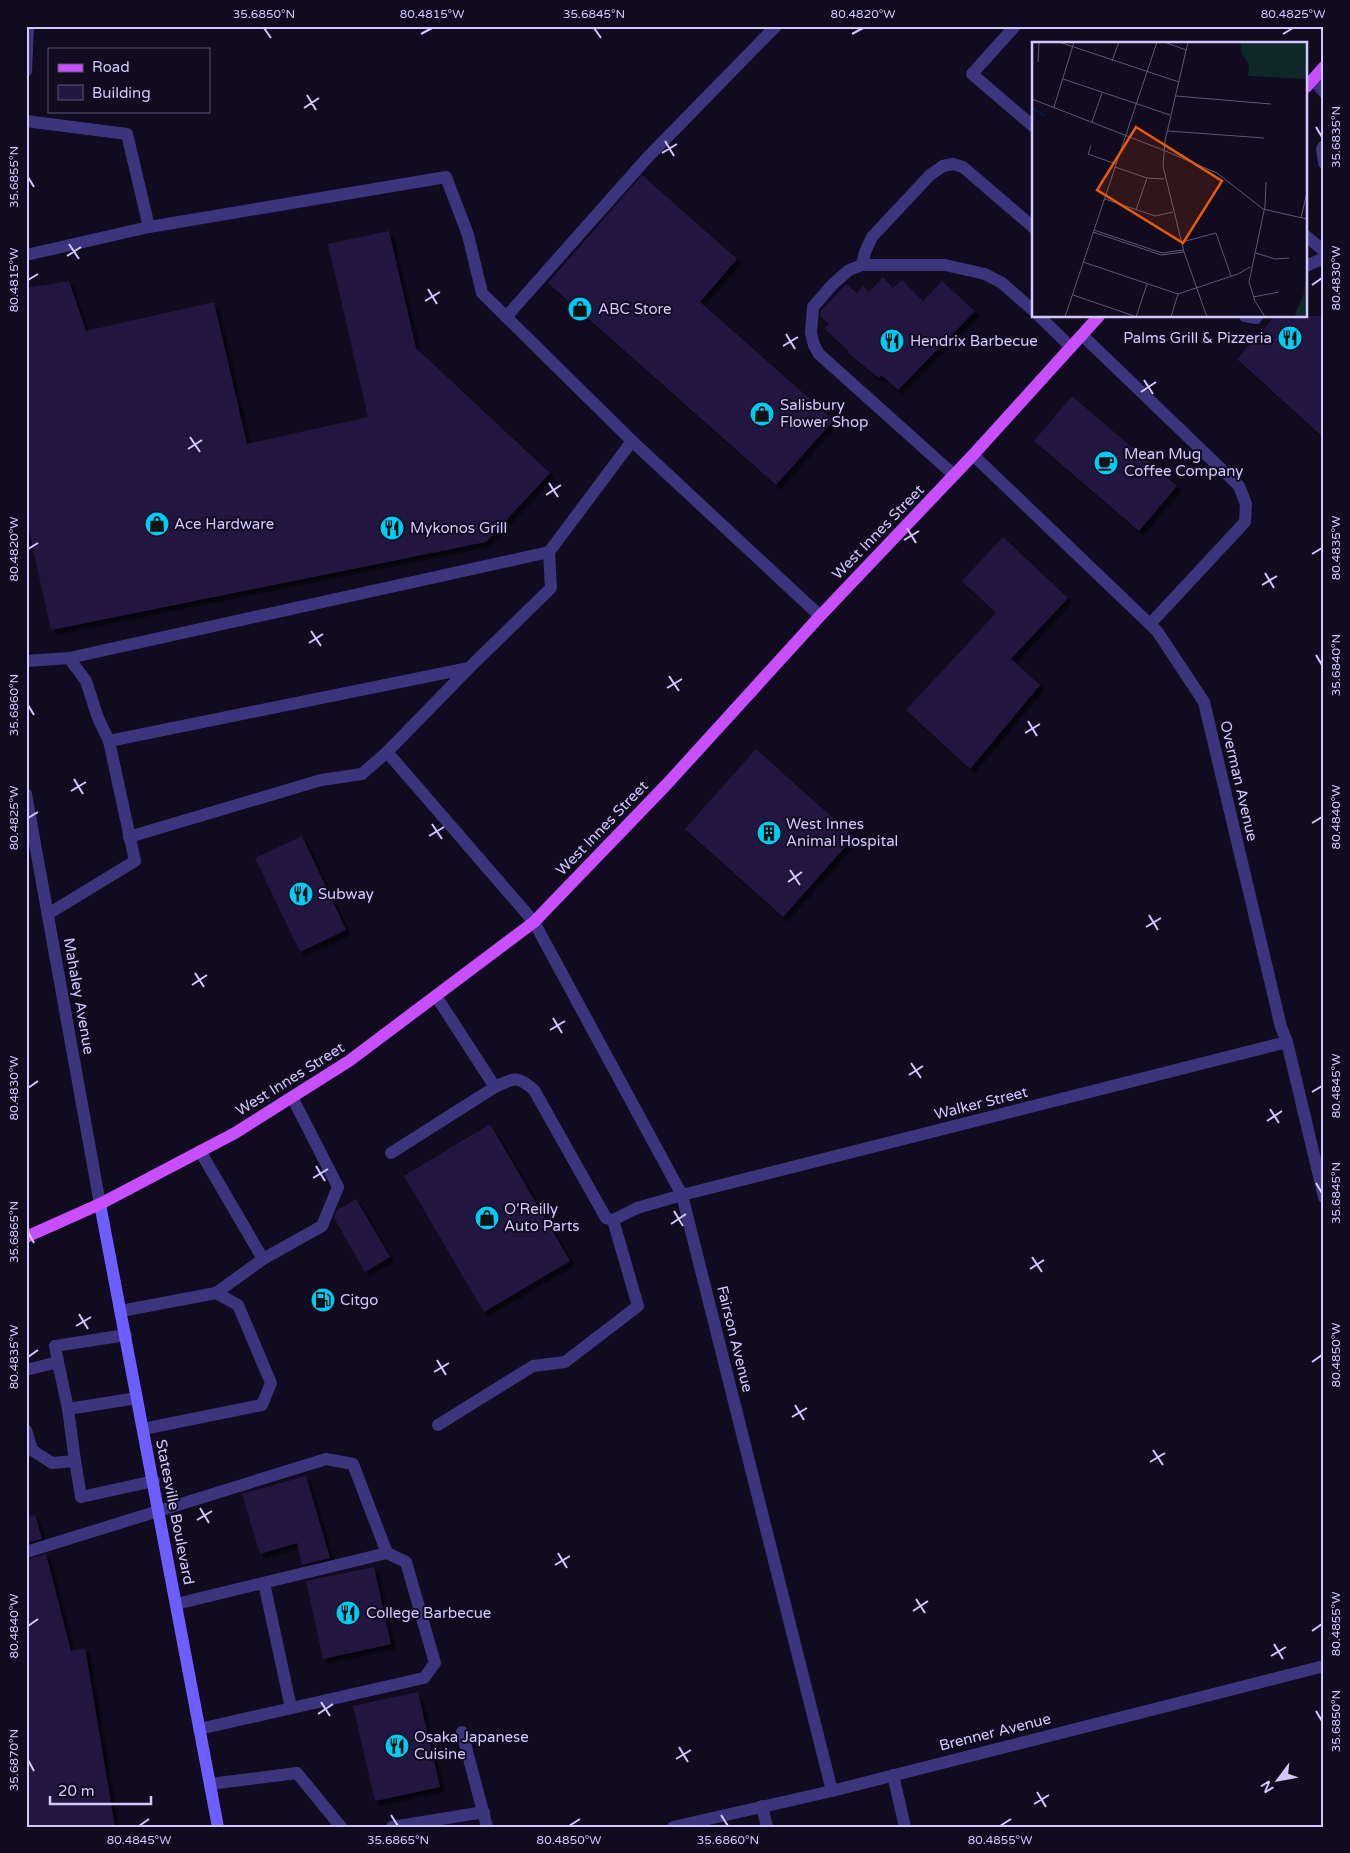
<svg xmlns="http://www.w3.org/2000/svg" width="1350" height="1853" font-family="'Varela Round',sans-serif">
<defs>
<filter id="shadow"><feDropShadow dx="4.5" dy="4.5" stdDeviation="1" flood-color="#0009"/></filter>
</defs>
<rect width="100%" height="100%" fill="#100b1e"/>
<!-- building -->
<g fill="#22173f" filter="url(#shadow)">
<polygon points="642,175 737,259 700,302 834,420 776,485 548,283"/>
<polygon points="389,231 416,348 550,473 486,542 51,630 26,517 26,288 69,281 86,331 214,302 247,444 368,417 328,244"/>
<polygon points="883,277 893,288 902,280 923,301 942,281 975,311 898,390 881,375 879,378 848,353 849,352 825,329 829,324 820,316 821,311 846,284 857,293 863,286 869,292"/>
<polygon points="1275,316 1324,316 1324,438 1237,359"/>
<polygon points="1072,396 1177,486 1139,531 1034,441"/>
<polygon points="1003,537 1068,598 1011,659 1040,685 970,769 906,710 996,613 962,581"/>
<polygon points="756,749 854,837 783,917 685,829"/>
<polygon points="302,836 346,930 300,952 255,858"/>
<polygon points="490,1124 570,1261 484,1312 404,1176"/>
<polygon points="356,1199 390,1257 365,1272 334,1218 337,1210"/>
<polygon points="306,1476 330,1558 302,1565 297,1543 260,1554 242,1494"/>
<polygon points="35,1515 42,1539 26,1543 26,1516"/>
<polygon points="46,1554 71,1651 85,1648 115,1827 26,1827 26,1560"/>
<polygon points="374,1567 391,1644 323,1659 306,1581"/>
<polygon points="418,1692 440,1787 375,1801 353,1706"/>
</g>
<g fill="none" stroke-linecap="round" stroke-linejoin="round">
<!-- service -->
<g stroke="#3c357e" stroke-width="12">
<polyline points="1015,26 972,74 1034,127"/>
<polyline points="26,71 28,26"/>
<polyline points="1313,79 1324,92"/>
<polyline points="26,121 127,134 149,227"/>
<polyline points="1324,146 1322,149 1324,163"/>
<polyline points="1306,236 1324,251"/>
<polyline points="26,255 149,227 446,177 468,235 482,293 632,441"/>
<polyline points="862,265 865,252 872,237 930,175 943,166 953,164 963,167 1034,228"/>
<polyline points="1306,266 1324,258"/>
<polyline points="1039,316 1071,347"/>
<polyline points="1245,316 1256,318 1257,316"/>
<polyline points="506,317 647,158 776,26"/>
<polyline points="1082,335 1239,486 1246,504 1245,522 1150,624"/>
<polyline points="954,475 819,354 814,345 811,333 813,307 833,284 849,270 862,265 945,265 985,274 1002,283 1034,311"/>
<polyline points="69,658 549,552"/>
<polyline points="26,661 69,658 86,681 98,718 109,741 469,668"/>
<polyline points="129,837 321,780 362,774 387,752"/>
<polyline points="48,914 135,861 109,741"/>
<polyline points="534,922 387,752 469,668 551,588 549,552 632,441 820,616"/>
<path d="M436,996L495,1087C514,1078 517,1075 534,1090L606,1218L613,1220L637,1208L682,1195"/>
<polyline points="200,1151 263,1259 322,1226 338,1187 292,1097"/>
<polyline points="391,1153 495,1087"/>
<polyline points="216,1293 263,1259"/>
<polyline points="121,1311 216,1293 238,1305 271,1383 262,1405 143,1429"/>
<polyline points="58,1362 55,1346 126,1335"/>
<polyline points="26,1370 58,1362 68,1409 75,1461"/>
<polyline points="68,1409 137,1398"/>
<polyline points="438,1425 533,1366 565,1362 638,1306 613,1220"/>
<polyline points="26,1430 32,1450 52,1463 75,1461 81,1497 154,1481"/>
<polyline points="26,1552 326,1459 353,1464 387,1553"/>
<polyline points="264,1583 291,1708"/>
<polyline points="176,1604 387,1553 406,1562 435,1663 424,1678 199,1729"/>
<polyline points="462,1732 487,1827"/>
<polyline points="893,1775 905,1827"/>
<polyline points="210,1784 297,1773 341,1827"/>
<polyline points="392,1827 484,1812"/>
</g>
<!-- minor -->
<g stroke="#3c357e" stroke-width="12">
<polyline points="973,455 1157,631 1204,702 1281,1027 1287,1042 1324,1197"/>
<polyline points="534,922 682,1195 832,1791"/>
<polyline points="682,1195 1287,1042"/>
<polyline points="762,1806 767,1827"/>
</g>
<!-- tertiary -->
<g stroke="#3c357e" stroke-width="12">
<polyline points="26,794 100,1204"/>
<polyline points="673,1827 832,1791 1324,1666"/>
</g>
<!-- secondary -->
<polyline stroke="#6d5fff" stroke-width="12" points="100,1204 218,1827"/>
<!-- primary -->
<g stroke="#c84fff" stroke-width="12">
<polyline points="1306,87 1324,67"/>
<polyline points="26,1237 100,1204 235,1133 349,1061 534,922 667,784 820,616 973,455 1099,316"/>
</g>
</g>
<!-- ticks -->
<path fill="none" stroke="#d2c8ff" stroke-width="2" d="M264,28L271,38M594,28L601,38M421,34L432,28M852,34L863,28M1283,34L1293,28M307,95L316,110M304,108L319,98M1316,127L1322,137M665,141L674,156M662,153L677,144M28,177L34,187M69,244L79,259M67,256L81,247M28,280L38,274M1312,285L1322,278M428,289L437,304M425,301L440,292M786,334L795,349M783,346L798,337M1144,380L1153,394M1141,392L1156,382M190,437L200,452M188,449L202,440M549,483L558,497M546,495L561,485M907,528L916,543M904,540L919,531M28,549L38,543M1312,554L1322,548M1265,573L1274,588M1262,585L1277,576M311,631L321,646M309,643L323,634M1316,655L1322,665M669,676L679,691M667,688L682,679M28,705L34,715M1028,721L1037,736M1025,733L1040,724M74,779L83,794M71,791L86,782M28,818L38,812M1312,823L1322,817M432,824L442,839M429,836L444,827M790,870L800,885M788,882L802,872M1149,915L1158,930M1146,927L1161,918M195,973L204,987M192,985L207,975M553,1018L562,1033M550,1030L565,1021M911,1063L921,1078M909,1075L923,1066M28,1088L38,1081M1312,1092L1322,1086M1270,1109L1279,1123M1267,1121L1282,1111M316,1166L325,1181M313,1178L328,1169M1316,1183L1322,1193M674,1211L683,1226M671,1224L686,1214M28,1232L34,1243M1032,1257L1042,1272M1030,1269L1044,1260M79,1314L88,1329M76,1326L91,1317M28,1357L38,1350M437,1360L446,1375M1312,1362L1322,1355M434,1372L449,1363M795,1405L804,1420M792,1417L807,1408M1153,1450L1163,1465M1150,1462L1165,1453M200,1508L209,1523M197,1520L212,1511M558,1553L567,1568M555,1565L570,1556M916,1599L925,1613M913,1611L928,1601M28,1626L38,1619M1312,1631L1322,1624M1274,1644L1283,1659M1271,1656L1286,1647M321,1702L330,1716M1316,1711L1322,1721M318,1714L333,1704M679,1747L688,1762M676,1759L691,1750M28,1760L34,1771M1037,1792L1046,1807M1034,1804L1049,1795M391,1815L398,1826M721,1815L728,1826M139,1826L149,1819M569,1826L580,1819M1000,1826L1011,1819"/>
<!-- icons -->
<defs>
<symbol id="shop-disc" viewBox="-11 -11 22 22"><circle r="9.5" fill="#00ccf3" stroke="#100b1e"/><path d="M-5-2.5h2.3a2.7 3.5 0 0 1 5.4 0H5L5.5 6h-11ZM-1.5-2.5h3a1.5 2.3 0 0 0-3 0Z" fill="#111"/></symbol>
<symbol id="restaurant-disc" viewBox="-11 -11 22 22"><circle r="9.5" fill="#00ccf3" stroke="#100b1e"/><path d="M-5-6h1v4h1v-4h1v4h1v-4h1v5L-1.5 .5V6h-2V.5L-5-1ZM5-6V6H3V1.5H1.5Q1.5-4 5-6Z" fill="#111"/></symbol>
<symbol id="cafe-disc" viewBox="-11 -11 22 22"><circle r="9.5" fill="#00ccf3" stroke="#100b1e"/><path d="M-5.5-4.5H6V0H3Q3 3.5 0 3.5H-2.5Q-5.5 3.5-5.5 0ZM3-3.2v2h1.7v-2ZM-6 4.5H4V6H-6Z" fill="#111"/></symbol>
<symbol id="building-disc" viewBox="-11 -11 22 22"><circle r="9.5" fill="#00ccf3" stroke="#100b1e"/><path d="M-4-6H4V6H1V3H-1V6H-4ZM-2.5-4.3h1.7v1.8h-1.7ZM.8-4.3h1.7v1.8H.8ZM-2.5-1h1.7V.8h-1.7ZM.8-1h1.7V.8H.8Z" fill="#111"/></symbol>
<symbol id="fuel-disc" viewBox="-11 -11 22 22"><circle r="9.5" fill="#00ccf3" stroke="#100b1e"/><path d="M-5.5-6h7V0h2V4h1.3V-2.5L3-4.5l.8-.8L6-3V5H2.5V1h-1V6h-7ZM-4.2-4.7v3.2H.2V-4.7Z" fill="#111"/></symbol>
</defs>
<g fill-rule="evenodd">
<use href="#shop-disc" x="566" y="295" width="28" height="28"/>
<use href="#restaurant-disc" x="1276" y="324" width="28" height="28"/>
<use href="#restaurant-disc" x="878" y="327" width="28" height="28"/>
<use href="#shop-disc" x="748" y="400" width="28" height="28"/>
<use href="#cafe-disc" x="1092" y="449" width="28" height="28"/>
<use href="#shop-disc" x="143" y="510" width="28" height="28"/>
<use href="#restaurant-disc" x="378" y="514" width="28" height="28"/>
<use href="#building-disc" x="755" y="819" width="28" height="28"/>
<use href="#restaurant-disc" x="287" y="880" width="28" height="28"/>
<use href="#shop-disc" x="473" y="1204" width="28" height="28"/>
<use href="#fuel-disc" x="309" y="1286" width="28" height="28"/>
<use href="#restaurant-disc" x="334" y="1599" width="28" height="28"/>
<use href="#restaurant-disc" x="383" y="1732" width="28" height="28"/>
</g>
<g text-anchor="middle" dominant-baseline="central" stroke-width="4" stroke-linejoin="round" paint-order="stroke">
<!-- poi labels -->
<g font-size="15" fill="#d2c8ff" stroke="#100b1e" text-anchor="start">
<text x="598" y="309">ABC Store</text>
<text x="1272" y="338" text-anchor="end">Palms Grill &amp; Pizzeria</text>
<text x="910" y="341">Hendrix Barbecue</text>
<text x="780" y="405">Salisbury<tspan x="780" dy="17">Flower Shop</tspan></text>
<text x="1124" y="454">Mean Mug<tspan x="1124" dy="17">Coffee Company</tspan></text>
<text x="174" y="524">Ace Hardware</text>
<text x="410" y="528">Mykonos Grill</text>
<text x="786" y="824">West Innes<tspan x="786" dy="17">Animal Hospital</tspan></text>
<text x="318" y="894">Subway</text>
<text x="504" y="1209">O'Reilly<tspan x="504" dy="17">Auto Parts</tspan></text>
<text x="340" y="1300">Citgo</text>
<text x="366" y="1613">College Barbecue</text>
<text x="414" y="1737">Osaka Japanese<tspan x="414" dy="17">Cuisine</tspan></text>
</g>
<!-- street labels -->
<g font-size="15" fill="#d2c8ff" stroke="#100b1e">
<text transform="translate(878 532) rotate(-46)">West Innes Street</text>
<text transform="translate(1239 781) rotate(77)">Overman Avenue</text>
<text transform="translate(602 828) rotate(-46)">West Innes Street</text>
<text transform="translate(79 996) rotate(80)">Mahaley Avenue</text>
<text transform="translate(290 1079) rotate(-32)">West Innes Street</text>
<text transform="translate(981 1103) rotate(-14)">Walker Street</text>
<text transform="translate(735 1339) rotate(76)">Fairson Avenue</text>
<text transform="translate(175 1512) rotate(79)">Statesville Boulevard</text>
<text transform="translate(995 1732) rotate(-14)">Brenner Avenue</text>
</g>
</g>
<!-- overview -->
<g transform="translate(1032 42)">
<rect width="275" height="275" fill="#100b1e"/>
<path d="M208,0H275V37L216,34L217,22L210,12ZM275,222V275H262L272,251Z" fill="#0e2728"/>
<path fill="none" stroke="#08173b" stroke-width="2.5" d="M0,66L13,74M274,182L275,204"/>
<path fill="none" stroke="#5e5778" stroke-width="1" d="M27,0L147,40M132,0L154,8M156,0L133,99L131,124L152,210L175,275M80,19L87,0M6,20L7,0M31,37L138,73M144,54L239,62M0,57L131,108M22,65L42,0M60,80L70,51M136,89L232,96M59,104L56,112L84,122M131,108L185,131L231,167L275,177M83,125L115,136L132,137M73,157L123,174L141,170M104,168L115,136M269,176L275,150M62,188L130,211L151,208M61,190L129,213L152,210M150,200L184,191L199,234M224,211L243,217L257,216M51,220L146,252L206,232L218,225M41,253L105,275M221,255L247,250M33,275L125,0M104,275L115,242M139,275L146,252M233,275L223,259L217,240L233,164L234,140"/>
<path fill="#e8590c" fill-opacity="0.15" stroke="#e8590c" stroke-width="2.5" d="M104,85L190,139L151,201L65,148Z"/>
<rect width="275" height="275" fill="none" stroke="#d2c8ff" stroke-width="2.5"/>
</g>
<!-- border -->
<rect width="1350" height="1853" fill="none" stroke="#100b1e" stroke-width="55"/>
<!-- legend -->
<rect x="48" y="48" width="162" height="65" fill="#100b1e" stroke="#5e5778"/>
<rect x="58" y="64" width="25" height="8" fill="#c84fff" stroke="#5e5778"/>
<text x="92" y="72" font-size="15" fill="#d2c8ff">Road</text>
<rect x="58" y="85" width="25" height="15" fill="#22173f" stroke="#5e5778"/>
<text x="92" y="98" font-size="15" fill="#d2c8ff">Building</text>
<!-- north arrow -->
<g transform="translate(1278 1780) rotate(238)" stroke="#100b1e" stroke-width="4" paint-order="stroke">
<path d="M0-4L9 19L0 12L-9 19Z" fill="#d2c8ff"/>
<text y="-8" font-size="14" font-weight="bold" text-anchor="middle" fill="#d2c8ff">N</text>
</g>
<!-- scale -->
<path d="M50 1796v8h101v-8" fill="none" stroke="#d2c8ff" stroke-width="2.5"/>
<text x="58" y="1796" font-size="15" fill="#d2c8ff" stroke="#100b1e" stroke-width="4" paint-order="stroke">20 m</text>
<rect x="28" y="28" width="1294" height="1798" fill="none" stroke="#d2c8ff" stroke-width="2"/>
<g font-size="12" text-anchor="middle" fill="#d2c8ff">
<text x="264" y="18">35.6850°N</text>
<text x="432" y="18">80.4815°W</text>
<text x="594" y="18">35.6845°N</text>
<text x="863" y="18">80.4820°W</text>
<text x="1293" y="18">80.4825°W</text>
<text transform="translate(1336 137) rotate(-90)" y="4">35.6835°N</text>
<text transform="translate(14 177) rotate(-90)" y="4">35.6855°N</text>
<text transform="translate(1336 278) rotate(-90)" y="4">80.4830°W</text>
<text transform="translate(14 280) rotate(-90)" y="4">80.4815°W</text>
<text transform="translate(1336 548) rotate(-90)" y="4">80.4835°W</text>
<text transform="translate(14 549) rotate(-90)" y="4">80.4820°W</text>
<text transform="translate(1336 665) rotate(-90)" y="4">35.6840°N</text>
<text transform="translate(14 705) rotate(-90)" y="4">35.6860°N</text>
<text transform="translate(1336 817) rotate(-90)" y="4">80.4840°W</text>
<text transform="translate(14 818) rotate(-90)" y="4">80.4825°W</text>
<text transform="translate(1336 1086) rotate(-90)" y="4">80.4845°W</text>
<text transform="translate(14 1088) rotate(-90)" y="4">80.4830°W</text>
<text transform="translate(1336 1193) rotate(-90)" y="4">35.6845°N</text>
<text transform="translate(14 1232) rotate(-90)" y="4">35.6865°N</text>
<text transform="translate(1336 1355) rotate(-90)" y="4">80.4850°W</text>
<text transform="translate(14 1357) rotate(-90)" y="4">80.4835°W</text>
<text transform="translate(1336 1624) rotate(-90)" y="4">80.4855°W</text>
<text transform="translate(14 1626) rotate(-90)" y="4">80.4840°W</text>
<text transform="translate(1336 1721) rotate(-90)" y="4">35.6850°N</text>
<text transform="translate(14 1760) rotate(-90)" y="4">35.6870°N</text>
<text x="139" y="1844">80.4845°W</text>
<text x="398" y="1844">35.6865°N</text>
<text x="569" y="1844">80.4850°W</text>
<text x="728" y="1844">35.6860°N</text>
<text x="1000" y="1844">80.4855°W</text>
</g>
</svg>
